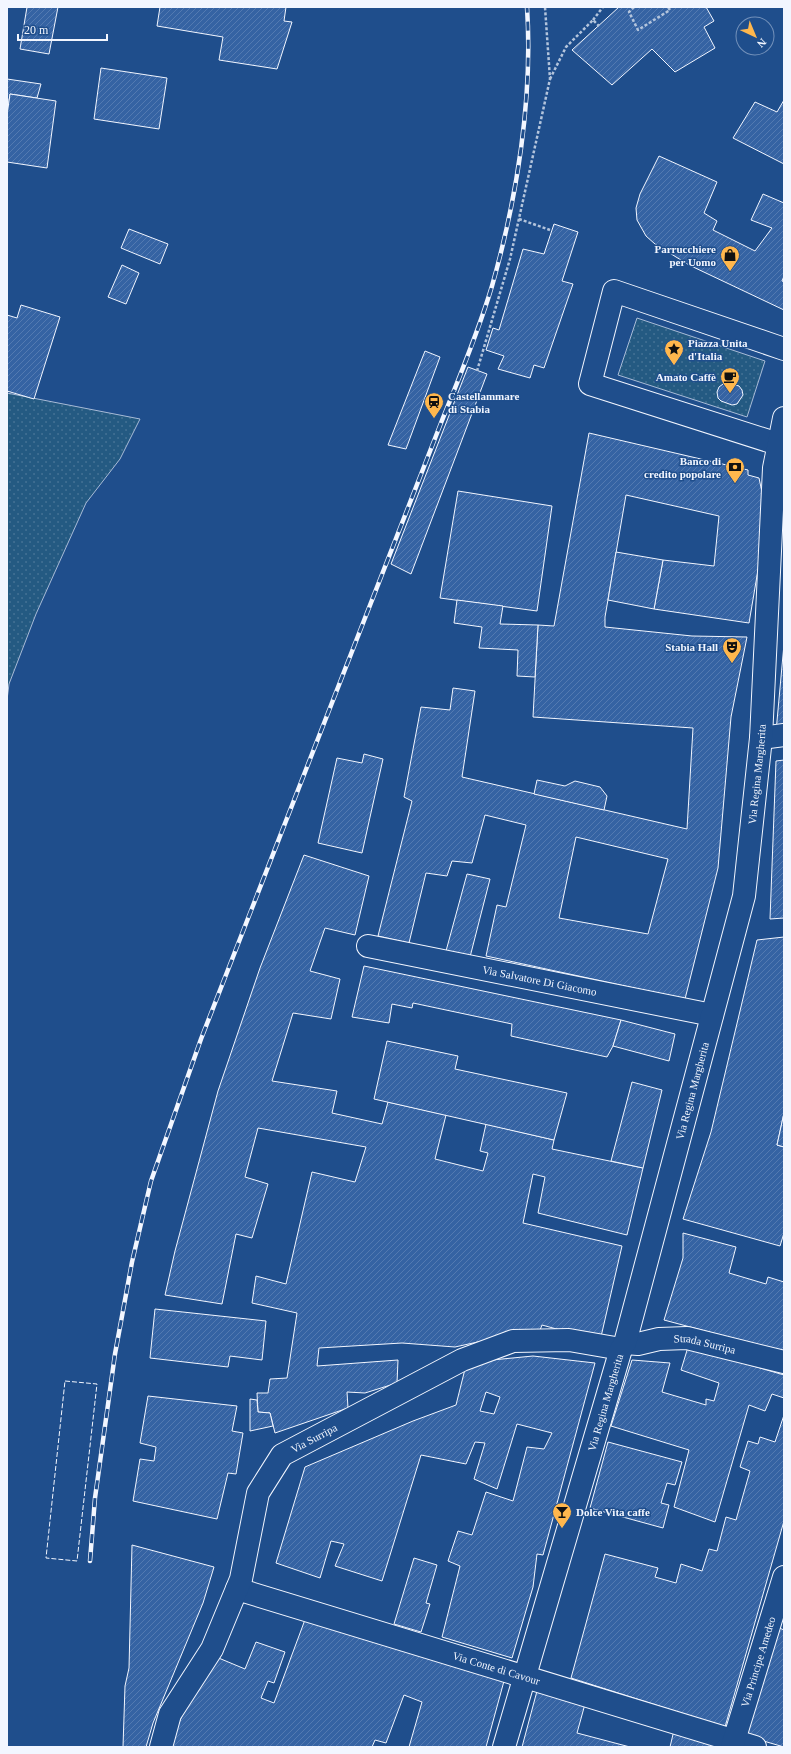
<svg xmlns="http://www.w3.org/2000/svg" width="791" height="1754" font-family="Georgia,serif">
<defs>
<pattern id="grass-dots" width="8" height="8" patternUnits="userSpaceOnUse"><rect width="8" height="8" fill="#245a82"/><path d="M2 2h.1M6 6h.1" fill="none" stroke="#447295" stroke-width="1.8" stroke-linecap="round"/></pattern>
<pattern id="building-hatch" width="6" height="6" patternUnits="userSpaceOnUse"><rect width="6" height="6" fill="#3563a3"/><path d="M-1 1l2-2M0 6l6-6M5 7l2-2" fill="none" stroke="#537ab1"/></pattern>
</defs>
<rect width="100%" height="100%" fill="#1f4e8c"/>
<!-- grass -->
<g fill="url(#grass-dots)" stroke="#a8bbd7">
<polygon points="637,318 765,361 747,417 618,375"/>
<polygon points="7,393 140,419 120,459 86,503 36,614 9,684 7,700"/>
</g>
<!-- building -->
<g fill="url(#building-hatch)" stroke="#f2f6ff" fill-rule="evenodd">
<polygon points="27,7 58,7 49,54 20,49"/>
<polygon points="160,7 286,7 284,21 292,22 277,69 219,60 223,37 157,26"/>
<polygon points="619,7 706,7 714,21 704,27 715,48 675,72 652,49 612,85 572,50"/>
<polygon points="101,68 167,78 159,129 94,119"/>
<polygon points="7,79 41,84 37,98 10,94 7,115"/>
<polygon points="10,94 56,101 47,168 7,162 7,115"/>
<polygon points="784,100 784,164 733,138 755,102 777,112"/>
<polygon points="659,156 717,182 704,213 717,221 713,230 755,251 772,228 751,220 763,194 784,203 784,276 782,281 784,282 784,310 689,265 655,244 646,236 637,220 636,208 640,194"/>
<polygon points="554,224 578,232 562,281 573,284 544,368 534,365 530,378 498,369 504,356 486,350 493,328 499,330 523,249 544,254"/>
<polygon points="129,229 168,244 160,264 121,248"/>
<polygon points="122,265 139,273 126,304 108,297"/>
<polygon points="21,305 60,317 34,399 7,391 7,315 17,318"/>
<polygon points="425,351 440,357 406,449 388,445"/>
<polygon points="468,367 487,374 411,574 391,564"/>
<polygon points="728,383 739,386 742,390 743,395 737,404 732,405 721,401 718,398 717,392 719,387 723,384"/>
<path d="M589,433L748,470V475L759,478L763,497L770,499L749,623L654,609L663,560L714,566L719,516L626,495L605,617V627L692,636L747,637L731,717L718,868L685,999L486,956L497,905L506,907L526,825L485,815L472,863L452,861L447,876L426,873L409,943L378,936L412,801L404,797L421,707L450,710L453,688L475,691L462,777L687,829L693,728L533,717L538,625L554,626ZM576,837L668,859L648,934L559,918Z"/>
<polygon points="458,491 552,506 537,611 440,598"/>
<polygon points="616,552 663,560 654,609 608,600"/>
<polygon points="457,600 503,606 500,624 538,625 535,677 517,676 518,650 479,648 482,627 454,623"/>
<polygon points="784,644 784,732 776,732"/>
<polygon points="364,754 383,759 362,853 318,843 337,758 362,763"/>
<polygon points="784,760 784,918 770,919 776,761"/>
<polygon points="537,780 565,786 575,781 600,787 607,796 604,810 534,794"/>
<polygon points="304,855 369,876 355,935 325,928 310,971 340,979 331,1019 293,1013 272,1081 337,1091 332,1113 382,1124 388,1102 446,1115 435,1159 483,1171 488,1153 480,1151 486,1124 554,1140 552,1149 643,1168 627,1235 538,1213 545,1177 533,1174 523,1223 622,1246 600,1341 542,1325 537,1338 514,1334 455,1347 402,1343 319,1348 317,1366 398,1360 397,1383 365,1393 347,1392 348,1408 275,1433 270,1413 258,1412 257,1393 268,1393 270,1379 287,1378 297,1313 252,1303 256,1276 286,1284 312,1172 355,1182 366,1147 258,1128 245,1177 268,1184 252,1238 236,1234 222,1304 165,1295 175,1251 218,1091 260,968"/>
<polygon points="467,874 490,879 470,957 446,951"/>
<polygon points="784,937 784,1113 777,1145 784,1147 784,1233 780,1246 683,1219 711,1132 757,940"/>
<polygon points="364,966 621,1020 613,1046 607,1057 511,1036 512,1024 413,1003 412,1008 392,1004 389,1023 352,1017"/>
<polygon points="621,1020 675,1034 669,1061 613,1046"/>
<polygon points="387,1041 458,1056 455,1069 567,1093 554,1140 374,1099"/>
<polygon points="632,1082 662,1090 643,1168 611,1161"/>
<polygon points="784,1113 784,1147 777,1145"/>
<polygon points="683,1233 736,1247 729,1273 766,1284 768,1277 784,1282 784,1352 664,1320 683,1258"/>
<polygon points="155,1309 266,1321 262,1360 230,1356 228,1367 150,1358"/>
<polygon points="688,1347 784,1375 784,1398 772,1394 765,1411 749,1405 715,1522 674,1507 689,1450 611,1426 632,1360 670,1363 662,1392 706,1405 706,1399 714,1401 719,1383 681,1370"/>
<path d="M533,1356L595,1363L543,1555L537,1554L533,1587L512,1658L442,1637L460,1566L448,1561L458,1531L472,1535L486,1492L513,1501L527,1447L544,1449L552,1433L517,1424L497,1489L474,1479L485,1443L475,1442L466,1464L421,1455L382,1581L335,1566L344,1544L331,1541L320,1578L276,1563L305,1467L413,1421L456,1405L465,1369L492,1360ZM486,1392L500,1397L494,1414L480,1411Z"/>
<polygon points="148,1396 237,1406 232,1431 243,1433 236,1474 228,1473 217,1519 133,1501 140,1459 154,1461 156,1447 140,1443"/>
<polygon points="250,1399 257,1400 258,1412 270,1413 273,1426 250,1431"/>
<polygon points="784,1415 784,1521 725,1727 571,1678 605,1554 658,1568 655,1577 676,1583 681,1564 702,1571 709,1549 717,1551 726,1517 736,1520 750,1471 740,1467 748,1441 758,1444 760,1437 775,1442"/>
<polygon points="608,1442 682,1462 675,1485 667,1483 661,1503 669,1505 663,1528 590,1508"/>
<polygon points="132,1545 214,1567 203,1603 153,1723 146,1747 123,1747 125,1686 129,1668"/>
<polygon points="414,1558 437,1565 426,1603 430,1604 421,1632 394,1624"/>
<polygon points="306,1617 504,1681 486,1747 409,1747 422,1702 404,1695 386,1743 375,1740 372,1747 171,1747 178,1725 209,1654 245,1669 256,1642 285,1652 274,1683 268,1681 261,1698 274,1703"/>
<polygon points="777,1627 784,1630 784,1747 743,1735"/>
<polygon points="537,1691 585,1704 577,1733 630,1747 522,1747"/>
<polygon points="674,1730 718,1747 670,1747"/>
</g>
<g fill="none" stroke-linecap="round" stroke-linejoin="round">
<defs>
<g id="minor">
<polyline points="778,444 590,384 614,291 784,349"/>
<polyline points="761,738 784,735"/>
<path id="s1" d="M368,946L712,1015"/>
<path id="s2" d="M625,1343L638,1344L659,1339L687,1338L784,1362"/>
<path id="s3" d="M237,1589L755,1747"/>
<path id="s4" d="M161,1747L170,1714L212,1649L241,1579L258,1493L282,1455L462,1360L513,1341L569,1340L621,1349"/>
<path id="s5" d="M504,1747L621,1349L625,1343L744,896L761,738L774,468L784,418"/>
<path id="s6" d="M732,1747L784,1577"/>
</g>
</defs>
<!-- minor casing -->
<use href="#minor" stroke="#f2f6ff" stroke-width="24"/>
<!-- path -->
<g stroke="#b3c4dc" stroke-width="2.5" stroke-dasharray="3 2" stroke-linecap="butt">
<polyline points="634,7 629,12 638,30 670,10 668,7"/>
<polyline points="593,20 603,7"/>
<polyline points="550,79 566,47 593,20 599,26"/>
<polyline points="519,219 550,230"/>
<polyline points="477,371 510,259 550,79 545,7"/>
</g>
<!-- minor -->
<use href="#minor" stroke="#1f4e8c" stroke-width="22"/>
<defs>
<path id="rail" d="M90,1561L95,1498L115,1354L132,1262L151,1181L201,1039L441,423C459,378 478,333 492,286C517,198 533,98 527,7"/>
</defs>
<!-- rail casing -->
<use href="#rail" stroke="#f2f6ff" stroke-width="4.5"/>
<!-- rail -->
<use href="#rail" stroke="#1f4e8c" stroke-width="3" stroke-dasharray="9" stroke-linecap="butt"/>
<!-- fence -->
<polygon stroke="#f2f6ff" stroke-width="1" stroke-dasharray="5 2" stroke-linecap="butt" points="65,1381 97,1384 77,1561 46,1558"/>
</g>
<!-- icons -->
<defs>
<symbol id="shop-pin" viewBox="-11 -11 22 30"><path d="M0 17L-7.5 6A9.5 9.5 0 1 1 7.5 6Z" fill="#ffb74d" stroke="#1f4e8c"/><path d="M-5-2.5h2.3a2.7 3.5 0 0 1 5.4 0H5L5.5 6h-11ZM-1.5-2.5h3a1.5 2.3 0 0 0-3 0Z" fill="#111"/></symbol>
<symbol id="sight-pin" viewBox="-11 -11 22 30"><path d="M0 17L-7.5 6A9.5 9.5 0 1 1 7.5 6Z" fill="#ffb74d" stroke="#1f4e8c"/><path d="M0-6L1.8-2.2L6-1.7L2.9 1.2L3.7 5.4L0 3.3L-3.7 5.4L-2.9 1.2L-6-1.7L-1.8-2.2Z" fill="#111"/></symbol>
<symbol id="cafe-pin" viewBox="-11 -11 22 30"><path d="M0 17L-7.5 6A9.5 9.5 0 1 1 7.5 6Z" fill="#ffb74d" stroke="#1f4e8c"/><path d="M-5.5-4.5H6V0H3Q3 3.5 0 3.5H-2.5Q-5.5 3.5-5.5 0ZM3-3.2v2h1.7v-2ZM-6 4.5H4V6H-6Z" fill="#111"/></symbol>
<symbol id="station-pin" viewBox="-11 -11 22 30"><path d="M0 17L-7.5 6A9.5 9.5 0 1 1 7.5 6Z" fill="#ffb74d" stroke="#1f4e8c"/><path d="M-3-6H3Q5-6 5-4V2Q5 4 3 4L4.5 6H3L1.5 4h-3L-3 6H-4.5L-3 4Q-5 4-5 2V-4Q-5-6-3-6ZM-3.5-4v3h7v-3ZM-3.5 1v1.5H-2V1ZM2 1v1.5H3.5V1Z" fill="#111"/></symbol>
<symbol id="bank-pin" viewBox="-11 -11 22 30"><path d="M0 17L-7.5 6A9.5 9.5 0 1 1 7.5 6Z" fill="#ffb74d" stroke="#1f4e8c"/><path d="M-6-4H6V4H-6ZM0-2.3a2.3 2.3 0 1 0 0 4.6a2.3 2.3 0 1 0 0-4.6Z" fill="#111"/></symbol>
<symbol id="theatre-pin" viewBox="-11 -11 22 30"><path d="M0 17L-7.5 6A9.5 9.5 0 1 1 7.5 6Z" fill="#ffb74d" stroke="#1f4e8c"/><path d="M-5-5.5Q0-4 5-5.5V0Q5 5 0 6Q-5 5-5 0ZM-3.3-2.5H-1v1.5H-3.3ZM1-2.5H3.3v1.5H1ZM-2.8 1Q0 5.5 2.8 1Z" fill="#111"/></symbol>
<symbol id="bar-pin" viewBox="-11 -11 22 30"><path d="M0 17L-7.5 6A9.5 9.5 0 1 1 7.5 6Z" fill="#ffb74d" stroke="#1f4e8c"/><path d="M-6-5H6L.8 .8V4.5H3.5V6h-7V4.5H-.8V.8Z" fill="#111"/></symbol>
</defs>
<g fill-rule="evenodd">
<use href="#shop-pin" x="719" y="244" width="22" height="30"/>
<use href="#sight-pin" x="663" y="338" width="22" height="30"/>
<use href="#cafe-pin" x="719" y="366" width="22" height="30"/>
<use href="#station-pin" x="423" y="391" width="22" height="30"/>
<use href="#bank-pin" x="724" y="456" width="22" height="30"/>
<use href="#theatre-pin" x="721" y="636" width="22" height="30"/>
<use href="#bar-pin" x="551" y="1501" width="22" height="30"/>
</g>
<g text-anchor="middle" dominant-baseline="central" stroke-width="3" stroke-linejoin="round" paint-order="stroke">
<!-- poi labels -->
<g font-size="11" font-weight="bold" fill="#f2f6ff" stroke="#1f4e8c" text-anchor="end">
<text x="716" y="249">Parrucchiere<tspan x="716" dy="13">per Uomo</tspan></text>
<text x="688" y="343" text-anchor="start">Piazza Unita<tspan x="688" dy="13">d'Italia</tspan></text>
<text x="716" y="377">Amato Caffè</text>
<text x="448" y="396" text-anchor="start">Castellammare<tspan x="448" dy="13">di Stabia</tspan></text>
<text x="721" y="461">Banco di<tspan x="721" dy="13">credito popolare</tspan></text>
<text x="718" y="647">Stabia Hall</text>
<text x="576" y="1512" text-anchor="start">Dolce Vita caffe</text>
</g>
<!-- street labels -->
<g font-size="11" fill="#f2f6ff" stroke="#1f4e8c">
<text stroke="none"><textPath href="#s5" startOffset="1007">Via Regina Margherita</textPath></text>
<text stroke="none"><textPath href="#s1" startOffset="175">Via Salvatore Di Giacomo</textPath></text>
<text stroke="none"><textPath href="#s5" startOffset="683">Via Regina Margherita</textPath></text>
<text stroke="none"><textPath href="#s2" startOffset="81">Strada Surripa</textPath></text>
<text stroke="none"><textPath href="#s5" startOffset="359">Via Regina Margherita</textPath></text>
<text stroke="none"><textPath href="#s4" startOffset="356">Via Surripa</textPath></text>
<text stroke="none"><textPath href="#s6" startOffset="89">Via Principe Amedeo</textPath></text>
<text stroke="none"><textPath href="#s3" startOffset="271">Via Conte di Cavour</textPath></text>
</g>
</g>
<!-- border -->
<rect width="791" height="1754" fill="none" stroke="#f2f6ff" stroke-width="16"/>
<!-- north arrow -->
<g transform="translate(755 36) rotate(136)"><circle r="19" fill="#1f4e8c" stroke="#7391ba"/>
<path d="M0-3L7 15L0 10L-7 15Z" fill="#ffb74d"/>
<text y="-6" font-size="11" font-weight="bold" text-anchor="middle" fill="#f2f6ff">N</text>
</g>
<!-- scale -->
<path d="M18 34v6h89v-6" fill="none" stroke="#f2f6ff" stroke-width="2"/>
<text x="24" y="34" font-size="12" fill="#f2f6ff" stroke="#1f4e8c" stroke-width="3" paint-order="stroke">20 m</text>
</svg>
